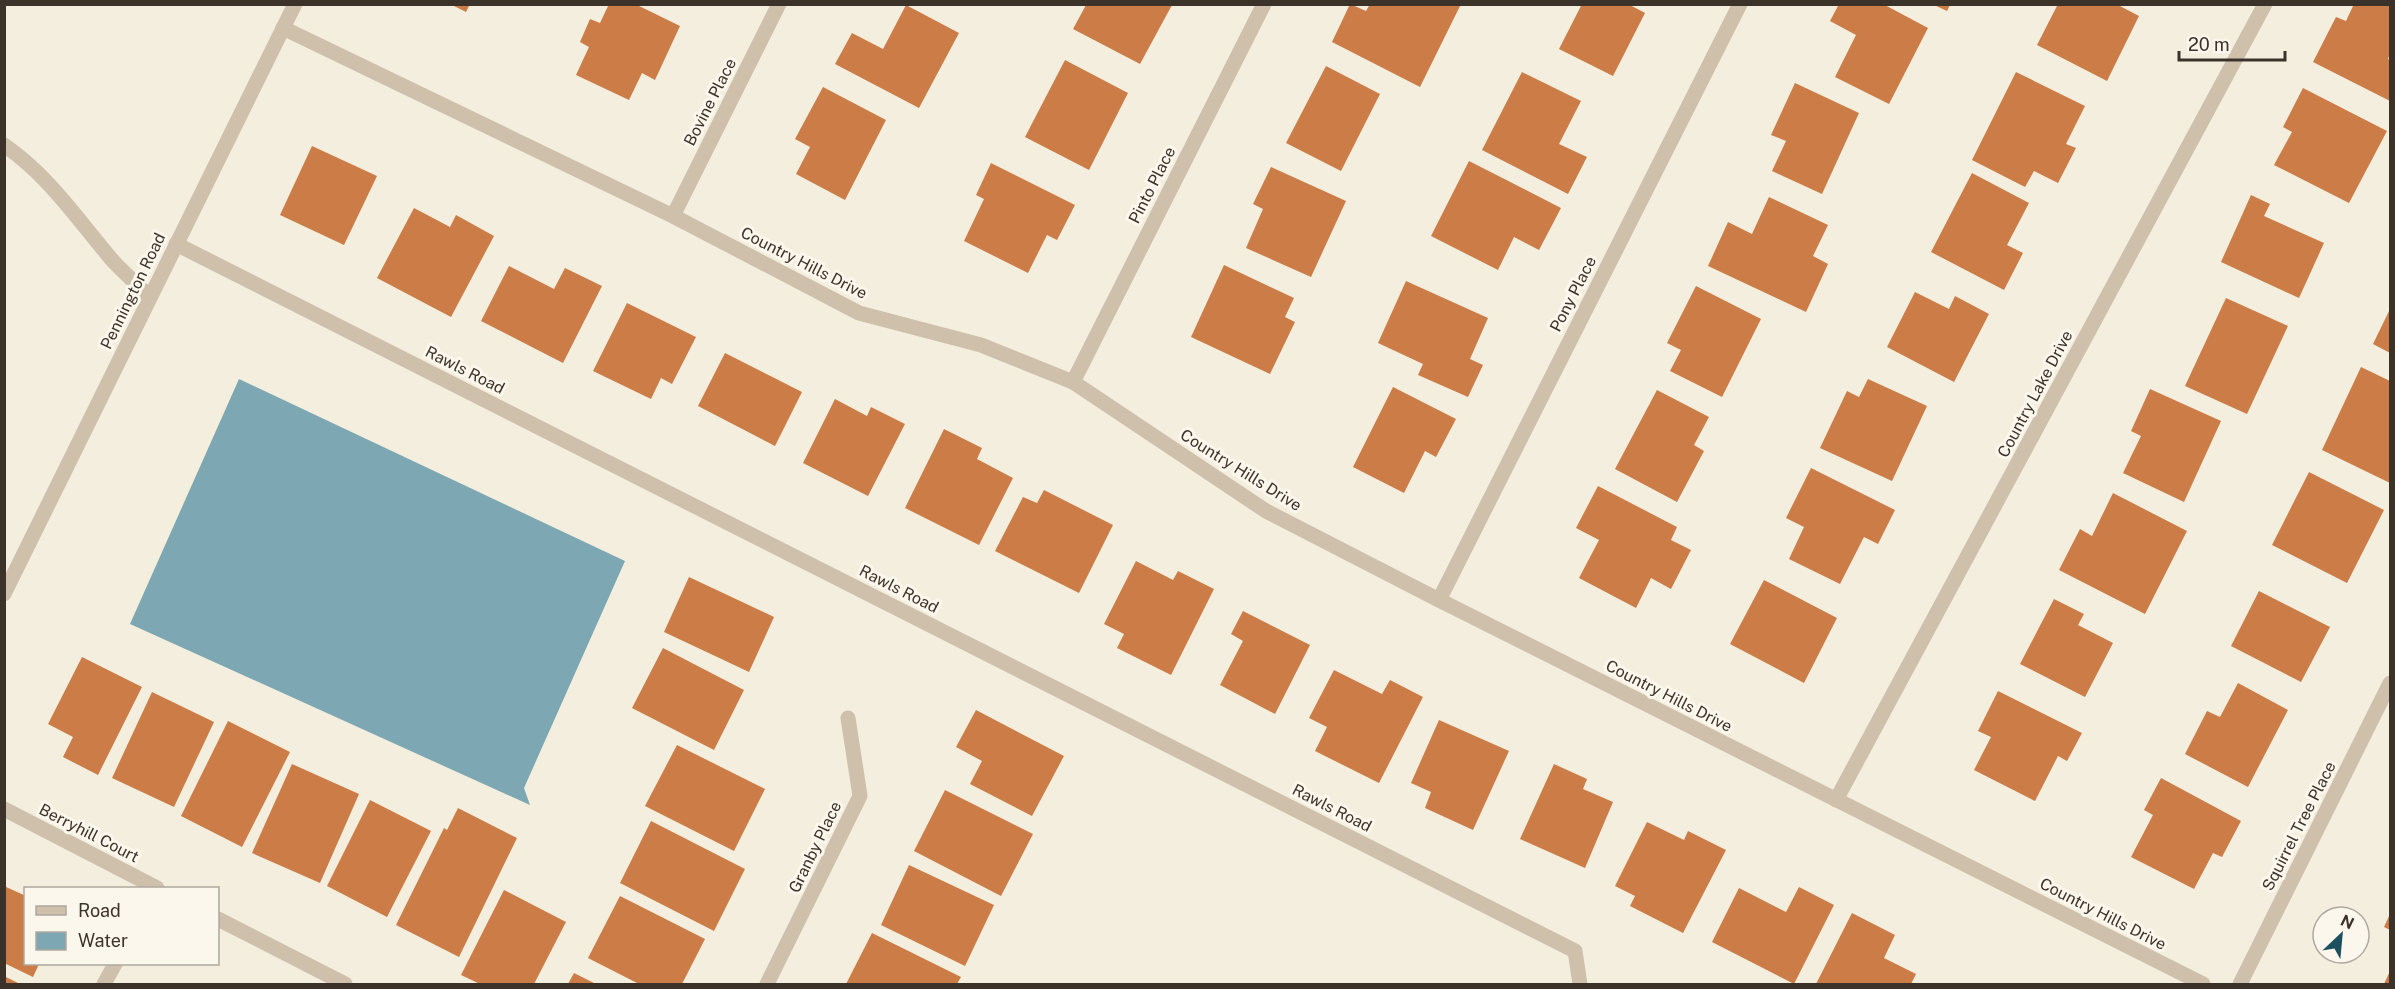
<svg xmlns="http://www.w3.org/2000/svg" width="2395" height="989" font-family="'Public Sans',sans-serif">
<rect width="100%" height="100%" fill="#f4eedf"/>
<!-- water -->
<polygon fill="#7da8b3" points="239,379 625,561 524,788 530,805 130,624"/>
<!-- building -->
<g fill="#cc7c46">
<polygon points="450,4 470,4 466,12"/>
<polygon points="609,4 635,4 680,26 655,80 642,73 629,100 576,75 589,47 580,42 590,19 600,23"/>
<polygon points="1350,4 1366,11 1370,4 1461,4 1420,87 1332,42"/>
<polygon points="1582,4 1628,4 1645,13 1613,76 1559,49"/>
<polygon points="1839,4 1883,4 1928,28 1889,104 1835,77 1856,35 1830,21"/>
<polygon points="2058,4 2116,4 2139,16 2107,81 2037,45"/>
<polygon points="2354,4 2390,5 2390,54 2388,59 2390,60 2390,101 2313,62 2336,17 2346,21"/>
<polygon points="906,5 959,33 919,108 835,64 852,33 883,49"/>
<polygon points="1086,5 1172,5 1140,64 1073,29"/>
<polygon points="1934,5 1950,5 1947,11"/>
<polygon points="1065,60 1128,93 1089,170 1025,137"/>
<polygon points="1326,66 1380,94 1341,171 1286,143"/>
<polygon points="1522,72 1581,101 1559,144 1587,157 1568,194 1482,150"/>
<polygon points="2016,72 2085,106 2066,144 2076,148 2058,183 2034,171 2025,187 1972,160"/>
<polygon points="1795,83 1859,113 1822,194 1772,171 1786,141 1771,135"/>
<polygon points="823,87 886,120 845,200 796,174 810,147 795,139"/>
<polygon points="2303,88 2387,131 2349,203 2274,165 2292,132 2283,127"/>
<polygon points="312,146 377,176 344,245 280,215"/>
<polygon points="1469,161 1561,208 1539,250 1514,237 1498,270 1431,236"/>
<polygon points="991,163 1075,205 1057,240 1047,235 1028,273 964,241 984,199 976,195"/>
<polygon points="1271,167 1346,201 1311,277 1246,248 1263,209 1253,204"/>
<polygon points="1972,173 2029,203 2007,245 2023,253 2004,290 1931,252"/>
<polygon points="2251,195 2270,204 2264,216 2324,243 2299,298 2221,262"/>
<polygon points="1769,197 1828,225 1813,256 1828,264 1806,312 1708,266 1728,222 1752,234"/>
<polygon points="414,208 450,227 456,215 494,236 451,317 377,278"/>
<polygon points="1224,265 1294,298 1285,317 1295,322 1270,374 1191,337"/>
<polygon points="509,266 554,289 565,268 602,286 563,363 481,321"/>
<polygon points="1406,281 1488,318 1470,359 1483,365 1468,397 1418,375 1423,364 1378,343"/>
<polygon points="1696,286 1761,319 1722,397 1670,371 1681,350 1667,343"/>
<polygon points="1915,292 1949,309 1955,296 1989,314 1954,382 1887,347"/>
<polygon points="2226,298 2288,326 2247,414 2185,386"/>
<polygon points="627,303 696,337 672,384 661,378 651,399 593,371"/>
<polygon points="2390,309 2390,353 2373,344"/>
<polygon points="725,353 802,392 775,446 698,406"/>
<polygon points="2361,367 2390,381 2390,483 2322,450"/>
<polygon points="1868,379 1927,406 1892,481 1820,448 1847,391 1859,397"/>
<polygon points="1393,387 1456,419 1436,457 1425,451 1404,493 1353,467"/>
<polygon points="2150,389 2221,421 2184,502 2123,473 2141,436 2131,431"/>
<polygon points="1657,390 1709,417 1694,445 1704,451 1677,502 1615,469"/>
<polygon points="835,399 867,416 871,407 905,424 868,496 803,463"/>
<polygon points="944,429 982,448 977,459 1013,478 979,545 905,508"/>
<polygon points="1811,468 1895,510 1878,544 1864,537 1840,584 1789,559 1804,527 1786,518"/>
<polygon points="2309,472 2384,510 2347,583 2272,545"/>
<polygon points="1598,486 1677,527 1671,540 1691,550 1671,589 1651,578 1636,608 1579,578 1599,540 1576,528"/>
<polygon points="1044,490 1113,525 1079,593 995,551 1023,497 1037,503"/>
<polygon points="2113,493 2187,531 2145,614 2059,570 2080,529 2092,536"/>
<polygon points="1136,561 1173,580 1178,571 1214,589 1171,675 1117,648 1124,634 1104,624"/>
<polygon points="689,577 774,617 749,672 664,632"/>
<polygon points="1764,580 1837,618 1804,683 1730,644"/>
<polygon points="2259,591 2330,627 2301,682 2231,646"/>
<polygon points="2054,599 2084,614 2078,625 2113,643 2085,697 2020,664"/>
<polygon points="1243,611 1310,645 1275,714 1220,685 1243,641 1231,634"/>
<polygon points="663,648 744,690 714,750 632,708"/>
<polygon points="82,657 142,687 98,775 63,757 73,737 48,724"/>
<polygon points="1334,670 1382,694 1390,680 1423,697 1379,783 1315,751 1327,727 1309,718"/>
<polygon points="2238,683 2288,710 2248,787 2185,754 2207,711 2220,717"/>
<polygon points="1998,691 2082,733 2067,761 2058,756 2035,801 1974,770 1991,737 1978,731"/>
<polygon points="152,692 214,722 174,807 112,778"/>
<polygon points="976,710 1064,756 1032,816 970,784 982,761 956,747"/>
<polygon points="1439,720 1509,751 1473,830 1425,808 1431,792 1411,783"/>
<polygon points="228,721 290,752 242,847 181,816"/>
<polygon points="677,745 765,789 734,851 645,806"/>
<polygon points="292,764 359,794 320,883 252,853"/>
<polygon points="1554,764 1587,779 1583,789 1613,802 1585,868 1520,839"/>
<polygon points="2161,778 2241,821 2222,857 2213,853 2194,889 2131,857 2153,815 2144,810"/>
<polygon points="945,790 1033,834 1001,896 914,851"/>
<polygon points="370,800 431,831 387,917 327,886"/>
<polygon points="458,808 517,838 459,957 396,925 444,828 447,830"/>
<polygon points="651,821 745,869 714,931 620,883"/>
<polygon points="1647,822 1684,840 1688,831 1726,850 1683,933 1630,906 1635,896 1615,886"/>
<polygon points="909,865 994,905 965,966 881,925"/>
<polygon points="4,886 26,896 26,926 24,930 26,931 26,964 39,964 33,977 4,963"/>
<polygon points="1799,887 1834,905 1794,984 1712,942 1739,888 1786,912"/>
<polygon points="504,890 566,922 534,984 480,984 461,975"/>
<polygon points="620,896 705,939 682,984 639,984 588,958"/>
<polygon points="1852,913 1895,935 1884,958 1916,974 1911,984 1816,984"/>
<polygon points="2390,914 2390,930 2384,927"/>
<polygon points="872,933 961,977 957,984 846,984"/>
<polygon points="2390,971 2390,984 2384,984"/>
<polygon points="574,973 596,984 568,984"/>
<polygon points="4,976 20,984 4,984"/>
</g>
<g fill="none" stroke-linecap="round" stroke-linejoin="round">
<!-- street -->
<g stroke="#cec0aa" stroke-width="15">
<polyline points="283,28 673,216 859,313 981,345 1073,382 1266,511 1439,600 2203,984"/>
<path d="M4,145C51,178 77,219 113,261C124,273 138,285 150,297"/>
<polyline points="673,216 779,4"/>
<polyline points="176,244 1575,951 1580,984"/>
<polyline points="1073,382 1264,4"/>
<polyline points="4,594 295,4"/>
<polyline points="1439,600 1740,4"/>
<polyline points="1836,800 2265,4"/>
<polyline points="4,809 157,888"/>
<polyline points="218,919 345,984"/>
<polyline points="104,984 115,964"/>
<polyline points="767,984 860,796 848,718"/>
<polyline points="2240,984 2390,683"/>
</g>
</g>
<g text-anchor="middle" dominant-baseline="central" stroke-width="6" stroke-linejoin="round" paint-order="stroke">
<!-- street labels -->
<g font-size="16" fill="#3b322a" stroke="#fbf7ed">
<text transform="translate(710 102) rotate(-63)">Bovine Place</text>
<text transform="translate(1152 185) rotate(-63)">Pinto Place</text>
<text transform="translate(804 263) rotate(27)">Country Hills Drive</text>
<text transform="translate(133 291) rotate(-64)">Pennington Road</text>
<text transform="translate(1573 294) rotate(-63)">Pony Place</text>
<text transform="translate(465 370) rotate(27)">Rawls Road</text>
<text transform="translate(2035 394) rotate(-62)">Country Lake Drive</text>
<text transform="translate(1241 470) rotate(32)">Country Hills Drive</text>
<text transform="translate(899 589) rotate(27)">Rawls Road</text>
<text transform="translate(1669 696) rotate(27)">Country Hills Drive</text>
<text transform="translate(1332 808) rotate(27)">Rawls Road</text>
<text transform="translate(2299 826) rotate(-63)">Squirrel Tree Place</text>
<text transform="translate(89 833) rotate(27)">Berryhill Court</text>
<text transform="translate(815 847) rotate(-64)">Granby Place</text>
<text transform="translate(2103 914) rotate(27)">Country Hills Drive</text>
</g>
</g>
<!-- border -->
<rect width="2395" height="989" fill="none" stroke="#3b322a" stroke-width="12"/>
<!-- legend -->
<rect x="24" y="887" width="195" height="78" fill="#fbf7ed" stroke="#aea89f" stroke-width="1.5"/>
<rect x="36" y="906" width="30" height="9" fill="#cec0aa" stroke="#aea89f" stroke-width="1.5"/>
<text x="78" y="917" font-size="18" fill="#3b322a">Road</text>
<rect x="36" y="932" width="30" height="18" fill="#7da8b3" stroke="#aea89f" stroke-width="1.5"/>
<text x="78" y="947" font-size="18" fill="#3b322a">Water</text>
<!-- north arrow -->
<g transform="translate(2341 935) rotate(26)"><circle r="28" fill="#fbf7ed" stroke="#aea89f" stroke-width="1.5"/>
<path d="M0-4.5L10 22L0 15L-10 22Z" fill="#1d505f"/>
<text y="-9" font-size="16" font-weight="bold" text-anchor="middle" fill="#3b322a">N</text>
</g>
<!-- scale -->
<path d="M2179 51v9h106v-9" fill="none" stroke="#3b322a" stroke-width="3"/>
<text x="2188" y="51" font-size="18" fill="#3b322a" stroke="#fbf7ed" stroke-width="4.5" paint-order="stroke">20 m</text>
</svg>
